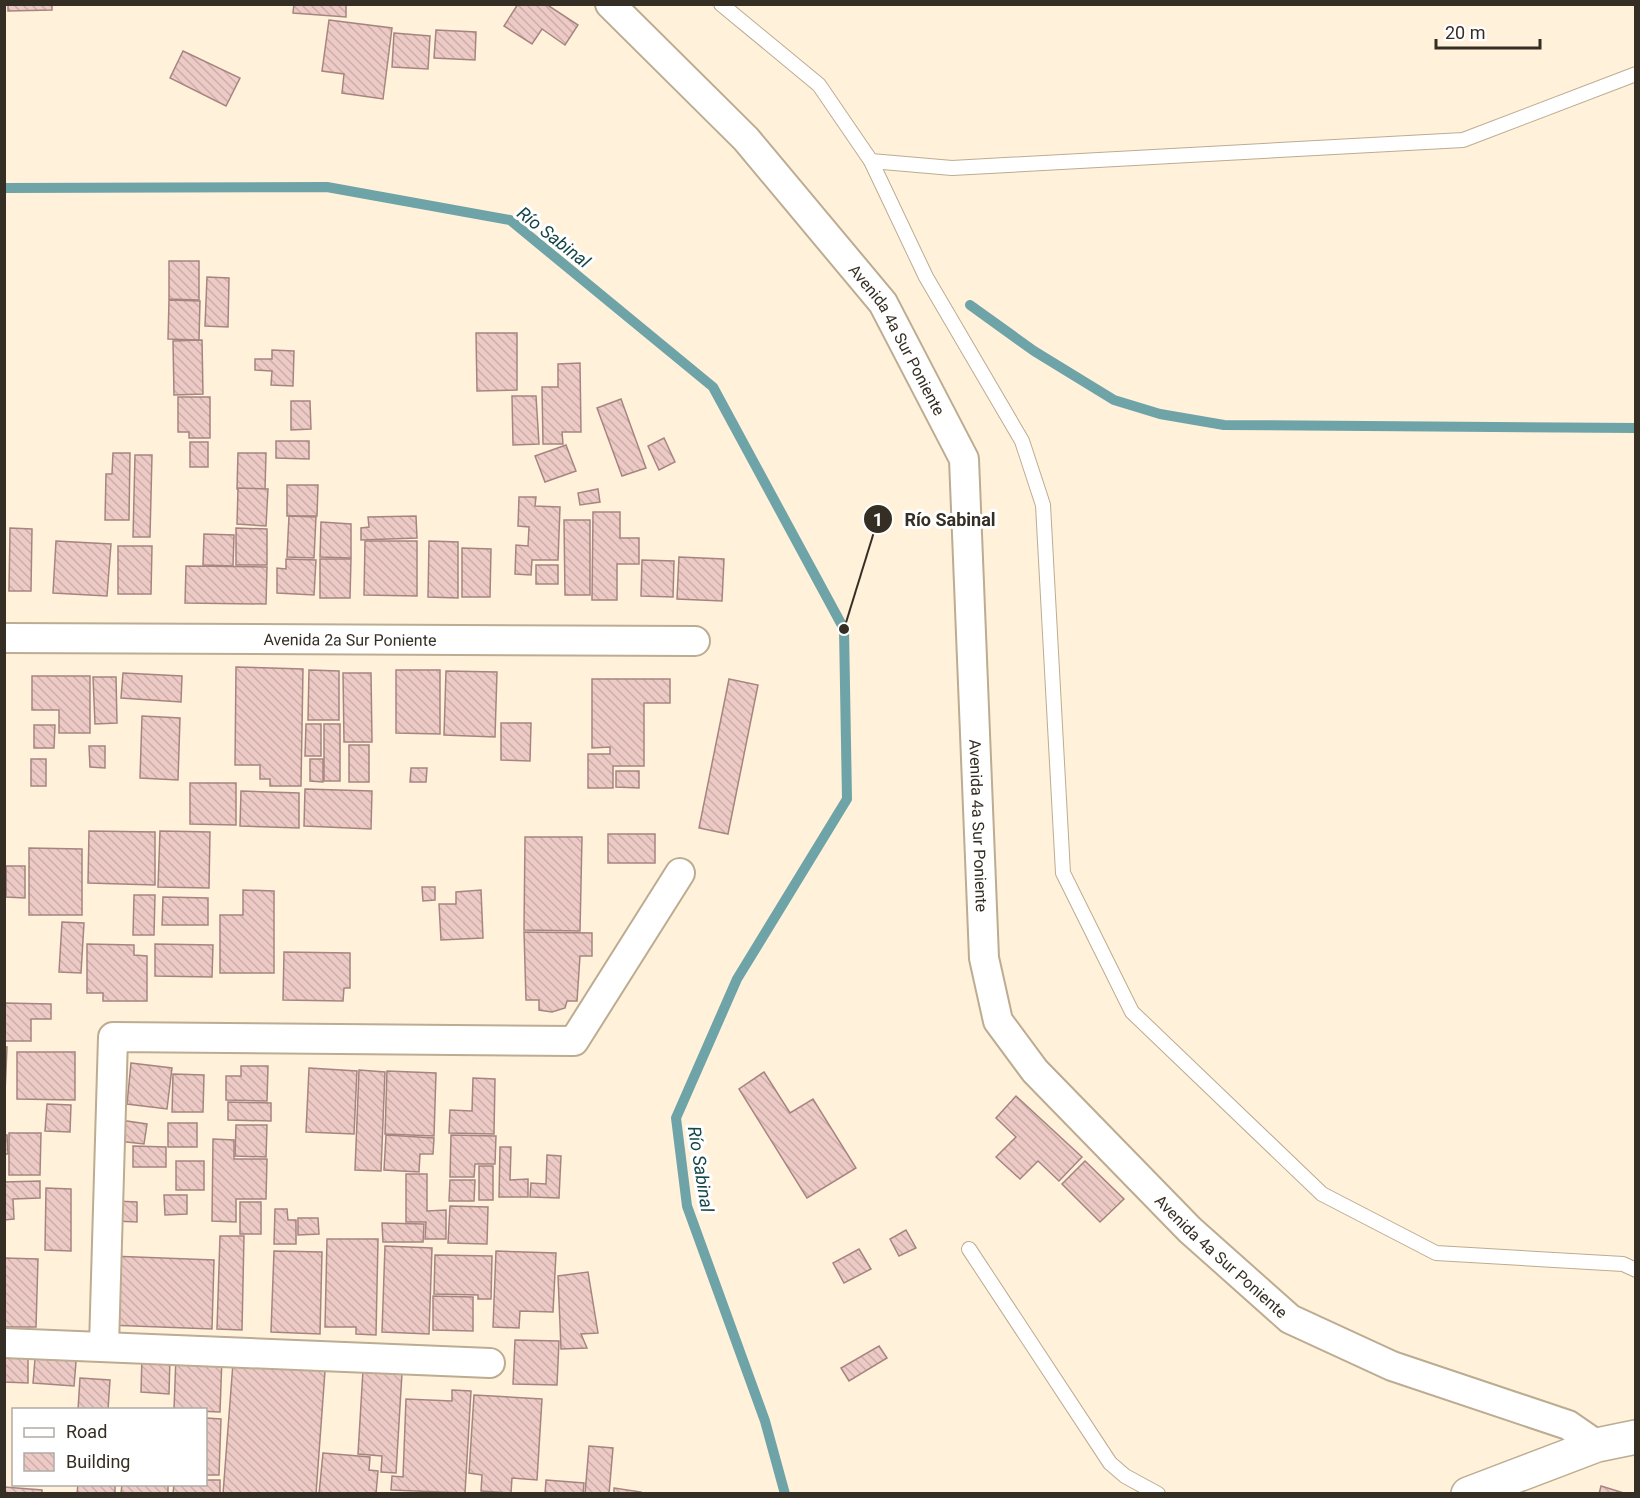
<svg xmlns="http://www.w3.org/2000/svg" width="1640" height="1498" font-family="Roboto,sans-serif">
<defs>
<pattern id="building-back-hatch" width="6" height="6" patternUnits="userSpaceOnUse" patternTransform="scale(1.5)"><rect width="6" height="6" fill="#edcac5"/><path d="M-1 5l2 2M0 0l6 6M5-1l2 2" fill="none" stroke="#ccaea9"/></pattern>
</defs>
<rect width="100%" height="100%" fill="#fff1da"/>
<g fill="none" stroke-linecap="round" stroke-linejoin="round">
<!-- stream -->
<g stroke="#6ea3a7" stroke-width="10">
<polyline points="4,188 327,187 510,220 713,387 844,629 847,799 737,979 676,1118 687,1206 765,1421 785,1494"/>
<polyline points="970,305 1034,351 1114,400 1160,414 1224,425 1636,428"/>
</g>
</g>
<!-- building -->
<g fill="url(#building-back-hatch)" stroke="#a68581" stroke-width="1.5">
<polygon points="8,4 52,4 52,10 8,11"/>
<polygon points="294,4 346,4 346,17 293,13"/>
<polygon points="518,4 546,4 578,25 565,45 542,29 532,44 504,26"/>
<polygon points="329,20 392,28 383,99 342,93 344,74 322,71"/>
<polygon points="436,30 476,32 475,60 434,58"/>
<polygon points="394,33 430,36 428,69 392,67"/>
<polygon points="183,51 240,78 226,106 170,78"/>
<polygon points="169,261 199,261 199,300 169,299"/>
<polygon points="207,277 229,278 228,327 205,326"/>
<polygon points="169,300 200,301 199,340 168,339"/>
<polygon points="476,333 517,333 517,390 477,391"/>
<polygon points="202,340 203,394 174,395 173,341"/>
<polygon points="272,350 294,351 293,386 271,385 272,371 255,370 255,359 272,359"/>
<polygon points="580,363 581,432 562,432 563,444 543,444 542,387 558,387 558,364"/>
<polygon points="512,396 536,396 539,444 513,445"/>
<polygon points="178,397 210,397 210,438 189,438 189,432 178,432"/>
<polygon points="621,399 646,468 622,476 597,408"/>
<polygon points="291,401 310,401 311,429 291,430"/>
<polygon points="664,438 675,462 659,470 648,446"/>
<polygon points="276,441 309,441 309,459 276,458"/>
<rect x="190" y="442" width="18" height="25"/>
<polygon points="566,445 576,471 545,482 535,456"/>
<polygon points="113,453 130,453 129,520 105,520 106,474 112,474"/>
<polygon points="238,453 266,453 265,490 237,489"/>
<polygon points="135,455 152,455 150,537 133,537"/>
<polygon points="287,485 318,485 317,516 287,516"/>
<polygon points="238,488 268,489 266,526 237,524"/>
<polygon points="598,489 600,502 580,505 578,493"/>
<polygon points="519,497 536,497 535,506 560,507 558,560 532,560 531,575 515,574 516,545 528,546 529,527 518,526"/>
<polygon points="593,512 620,512 620,538 639,538 639,564 617,564 617,600 592,600"/>
<polygon points="289,516 316,517 314,558 287,557"/>
<polygon points="416,516 417,538 361,540 361,528 369,527 368,517"/>
<polygon points="564,520 590,520 590,595 565,595"/>
<polygon points="321,522 351,524 351,558 320,557"/>
<polygon points="10,528 32,529 31,591 9,591"/>
<polygon points="236,528 267,529 267,565 236,565"/>
<polygon points="204,534 234,535 233,566 203,565"/>
<polygon points="56,541 111,544 107,596 53,593"/>
<polygon points="365,541 417,541 417,596 364,595"/>
<polygon points="429,541 458,542 458,598 428,597"/>
<polygon points="118,546 152,546 151,594 118,594"/>
<polygon points="462,548 491,549 490,597 462,597"/>
<polygon points="679,557 724,559 722,601 677,599"/>
<polygon points="286,559 316,560 314,595 277,593 277,568 286,569"/>
<polygon points="320,559 351,559 350,598 320,598"/>
<polygon points="642,560 674,561 673,597 641,596"/>
<rect x="536" y="565" width="22" height="19"/>
<polygon points="186,566 267,567 266,604 185,603"/>
<polygon points="236,667 303,669 301,786 270,786 270,779 260,779 260,765 235,765"/>
<polygon points="309,670 339,671 339,720 308,720"/>
<polygon points="396,670 440,670 440,734 396,733"/>
<polygon points="446,671 497,672 495,737 444,735"/>
<polygon points="123,673 182,676 181,702 121,698"/>
<polygon points="343,673 371,673 372,742 344,742"/>
<polygon points="32,676 90,676 90,733 59,733 59,710 32,710"/>
<polygon points="93,677 116,677 117,723 95,724"/>
<polygon points="592,679 670,679 670,703 644,703 644,766 613,766 613,788 588,788 588,754 610,754 610,747 592,748"/>
<polygon points="729,679 758,685 728,834 699,828"/>
<polygon points="142,716 180,718 178,780 140,778"/>
<polygon points="501,723 531,723 530,761 501,760"/>
<polygon points="306,724 321,724 321,756 305,756"/>
<rect x="324" y="724" width="16" height="57"/>
<polygon points="34,725 55,725 54,748 34,748"/>
<rect x="349" y="745" width="20" height="37"/>
<polygon points="89,746 105,746 105,768 90,767"/>
<rect x="31" y="759" width="15" height="27"/>
<polygon points="310,759 323,759 323,782 310,781"/>
<polygon points="411,768 427,768 426,782 410,782"/>
<polygon points="616,771 639,771 639,788 616,787"/>
<polygon points="190,783 236,783 236,825 190,824"/>
<polygon points="305,789 372,791 371,829 304,826"/>
<polygon points="241,791 299,793 299,828 240,826"/>
<polygon points="89,831 155,832 155,885 88,883"/>
<polygon points="160,831 210,832 209,888 158,887"/>
<rect x="608" y="834" width="47" height="29"/>
<polygon points="525,837 582,837 580,931 524,930"/>
<polygon points="29,848 82,849 82,915 29,915"/>
<polygon points="6,866 25,866 25,898 6,897"/>
<polygon points="422,887 435,887 435,900 423,901"/>
<polygon points="243,890 274,891 274,973 220,973 220,915 243,915"/>
<polygon points="481,890 483,938 441,940 439,904 456,904 456,892"/>
<polygon points="134,895 155,895 154,935 133,935"/>
<polygon points="163,897 208,898 208,925 162,925"/>
<polygon points="62,922 84,923 81,973 59,972"/>
<polygon points="524,932 592,933 592,956 580,956 577,1001 567,1001 565,1008 552,1012 539,1010 539,1000 526,1000"/>
<polygon points="87,944 134,945 134,955 147,956 147,1001 103,1001 103,993 87,993"/>
<polygon points="155,944 213,945 212,977 155,976"/>
<polygon points="284,952 350,953 350,988 344,988 343,1001 283,1000"/>
<polygon points="4,1003 51,1004 51,1019 31,1019 31,1041 4,1041"/>
<polygon points="4,1047 7,1047 5,1093 4,1093"/>
<polygon points="17,1052 75,1052 75,1100 17,1099"/>
<polygon points="131,1063 172,1068 167,1109 127,1104"/>
<polygon points="241,1066 268,1066 267,1101 226,1100 226,1076 241,1076"/>
<polygon points="309,1068 357,1071 354,1134 306,1132"/>
<polygon points="359,1070 385,1072 381,1171 355,1170"/>
<polygon points="387,1071 436,1073 434,1136 385,1134"/>
<polygon points="764,1072 790,1113 813,1099 856,1168 807,1198 739,1089"/>
<polygon points="173,1074 204,1075 203,1112 172,1112"/>
<polygon points="473,1078 495,1079 494,1134 449,1133 450,1110 472,1111"/>
<polygon points="1016,1096 1082,1157 1059,1181 1038,1161 1020,1179 996,1157 1016,1137 996,1118"/>
<polygon points="228,1102 271,1103 271,1121 228,1120"/>
<polygon points="47,1104 71,1105 70,1132 45,1131"/>
<polygon points="120,1120 147,1124 144,1144 118,1141"/>
<rect x="168" y="1123" width="29" height="24"/>
<polygon points="236,1125 267,1125 266,1157 235,1156"/>
<polygon points="9,1133 41,1133 40,1175 9,1175"/>
<polygon points="4,1135 7,1135 8,1154 4,1154"/>
<polygon points="386,1135 434,1138 433,1154 420,1154 419,1172 384,1170"/>
<polygon points="451,1135 496,1136 495,1164 475,1164 474,1177 450,1177"/>
<polygon points="213,1139 234,1140 234,1159 267,1159 266,1199 236,1199 236,1222 212,1221"/>
<polygon points="133,1146 166,1147 166,1167 133,1167"/>
<polygon points="500,1147 511,1147 510,1180 528,1179 528,1197 499,1197"/>
<polygon points="547,1155 561,1156 559,1198 530,1197 531,1183 546,1184"/>
<rect x="176" y="1161" width="28" height="29"/>
<polygon points="1085,1161 1124,1199 1100,1222 1062,1184"/>
<rect x="479" y="1166" width="14" height="34"/>
<polygon points="406,1174 427,1174 427,1211 446,1210 446,1239 425,1239 426,1222 406,1222"/>
<polygon points="450,1180 475,1180 474,1201 449,1201"/>
<polygon points="40,1181 40,1198 13,1199 14,1219 4,1220 4,1182"/>
<polygon points="46,1188 71,1189 71,1251 45,1250"/>
<polygon points="164,1195 187,1195 187,1214 165,1215"/>
<polygon points="115,1201 137,1202 137,1222 115,1221"/>
<rect x="240" y="1202" width="21" height="32"/>
<polygon points="450,1206 488,1207 487,1244 448,1243"/>
<polygon points="275,1209 287,1209 288,1220 296,1220 296,1244 274,1244"/>
<polygon points="298,1218 318,1218 319,1234 298,1235"/>
<polygon points="382,1223 424,1224 423,1242 383,1242"/>
<polygon points="906,1230 916,1248 899,1256 890,1239"/>
<polygon points="220,1236 244,1236 242,1330 217,1329"/>
<polygon points="327,1239 378,1239 376,1335 356,1334 356,1327 325,1327"/>
<polygon points="385,1246 432,1248 429,1334 382,1332"/>
<polygon points="859,1249 871,1269 844,1283 833,1263"/>
<polygon points="274,1251 322,1252 320,1334 271,1332"/>
<polygon points="496,1251 556,1253 553,1312 520,1311 519,1328 493,1327"/>
<polygon points="435,1255 492,1256 491,1299 478,1299 478,1295 434,1294"/>
<polygon points="110,1256 214,1260 212,1329 108,1325"/>
<polygon points="4,1258 38,1259 36,1327 4,1327"/>
<polygon points="588,1272 598,1333 581,1334 587,1348 561,1349 558,1276"/>
<polygon points="433,1296 473,1297 473,1331 433,1330"/>
<polygon points="515,1340 559,1341 557,1385 513,1384"/>
<polygon points="879,1346 887,1358 849,1381 841,1368"/>
<polygon points="4,1347 28,1348 28,1383 4,1382"/>
<polygon points="36,1347 77,1350 74,1386 33,1383"/>
<polygon points="142,1355 170,1357 169,1394 141,1392"/>
<polygon points="176,1356 222,1357 220,1412 174,1410"/>
<polygon points="233,1363 325,1371 316,1494 223,1494"/>
<polygon points="363,1370 402,1373 396,1473 381,1472 382,1456 358,1454"/>
<polygon points="80,1378 110,1380 108,1410 78,1410"/>
<polygon points="452,1390 471,1391 465,1493 391,1490 392,1476 403,1477 406,1399 452,1401"/>
<polygon points="474,1395 542,1399 537,1480 512,1478 511,1493 481,1491 482,1475 469,1473"/>
<polygon points="206,1418 221,1419 219,1475 206,1475"/>
<polygon points="589,1446 613,1448 609,1494 585,1494"/>
<polygon points="323,1453 370,1457 369,1470 378,1471 376,1494 319,1494"/>
<polygon points="206,1480 220,1480 220,1494 173,1494 174,1484 206,1484"/>
<polygon points="546,1480 584,1483 583,1494 545,1494"/>
<polygon points="78,1484 115,1484 115,1494 77,1494"/>
<polygon points="122,1484 168,1484 168,1494 121,1494"/>
<polygon points="1601,1486 1627,1494 1599,1494"/>
<polygon points="4,1487 42,1490 42,1494 4,1494"/>
<polygon points="614,1488 641,1492 640,1494 614,1494"/>
</g>
<g fill="none" stroke-linecap="round" stroke-linejoin="round">
<defs>
<g id="service">
<polyline points="721,4 819,85 871,161 926,277 1022,441 1043,505 1063,873 1132,1012 1322,1194 1436,1253 1623,1264 1636,1270"/>
<polyline points="871,161 952,168 1463,140 1636,74"/>
<polyline points="969,1249 1110,1463 1125,1476 1158,1494"/>
</g>
<g id="minor">
<path id="s1" d="M610,4L746,139L883,303L964,459L984,958L998,1021L1035,1071L1190,1230L1290,1319L1392,1366L1568,1425L1597,1445"/>
<path id="s2" d="M4,638L695,641"/>
<polyline points="4,1343 490,1363"/>
<polyline points="104,1346 113,1037 574,1041 680,873"/>
</g>
<polyline id="tertiary" points="1468,1494 1597,1445 1636,1437"/>
</defs>
<!-- service casing -->
<use href="#service" stroke="#bcac91" stroke-width="16"/>
<!-- minor casing -->
<use href="#minor" stroke="#bcac91" stroke-width="32"/>
<!-- tertiary casing -->
<use href="#tertiary" stroke="#bcac91" stroke-width="36"/>
<!-- service -->
<use href="#service" stroke="#fff" stroke-width="14"/>
<!-- minor -->
<use href="#minor" stroke="#fff" stroke-width="28"/>
<!-- tertiary -->
<use href="#tertiary" stroke="#fff" stroke-width="33"/>
</g>
<g text-anchor="middle" dominant-baseline="central" stroke-width="6" stroke-linejoin="round" paint-order="stroke">
<!-- street labels -->
<g font-size="16" fill="#352e24" stroke="#fff">
<text stroke="none"><textPath href="#s1" startOffset="444">Avenida 4a Sur Poniente</textPath></text>
<text stroke="none"><textPath href="#s2" startOffset="346">Avenida 2a Sur Poniente</textPath></text>
<text stroke="none"><textPath href="#s1" startOffset="948">Avenida 4a Sur Poniente</textPath></text>
<text stroke="none"><textPath href="#s1" startOffset="1470">Avenida 4a Sur Poniente</textPath></text>
</g>
<!-- water labels -->
<g font-size="18" font-style="italic" fill="#154649" stroke="#fff">
<text transform="translate(554 237) rotate(38)">Río Sabinal</text>
<text transform="translate(701 1169) rotate(81)">Río Sabinal</text>
</g>
</g>
<!-- callouts -->
<path fill="none" stroke="#352e24" stroke-width="2" d="M844 629L878 519"/>
<g fill="#352e24" stroke="#fff" stroke-width="2">
<circle cx="844" cy="629" r="6"/>
<circle cx="878" cy="519" r="15"/>
</g>
<g font-size="18" text-anchor="middle" font-weight="bold" fill="#fff">
<text x="878" y="526">1</text>
</g>
<g font-size="18" text-anchor="middle" font-weight="bold" fill="#352e24" stroke="#fff" stroke-width="6" stroke-linejoin="round" paint-order="stroke">
<text x="950" y="526">Río Sabinal</text>
</g>
<!-- border -->
<rect width="1640" height="1498" fill="none" stroke="#352e24" stroke-width="12"/>
<!-- legend -->
<rect x="12" y="1408" width="195" height="78" fill="#ffffff" stroke="#aeaba7" stroke-width="1.5"/>
<rect x="24" y="1428" width="30" height="9" fill="#ffffff" stroke="#aeaba7" stroke-width="1.5"/>
<text x="66" y="1438" font-size="18" fill="#352e24">Road</text>
<rect x="24" y="1453" width="30" height="18" fill="url(#building-back-hatch)" stroke="#aeaba7" stroke-width="1.5"/>
<text x="66" y="1468" font-size="18" fill="#352e24">Building</text>
<!-- scale -->
<path d="M1436 39v9h104v-9" fill="none" stroke="#352e24" stroke-width="3"/>
<text x="1445" y="39" font-size="18" fill="#352e24" stroke="#ffffff" stroke-width="4.5" paint-order="stroke">20 m</text>
</svg>
